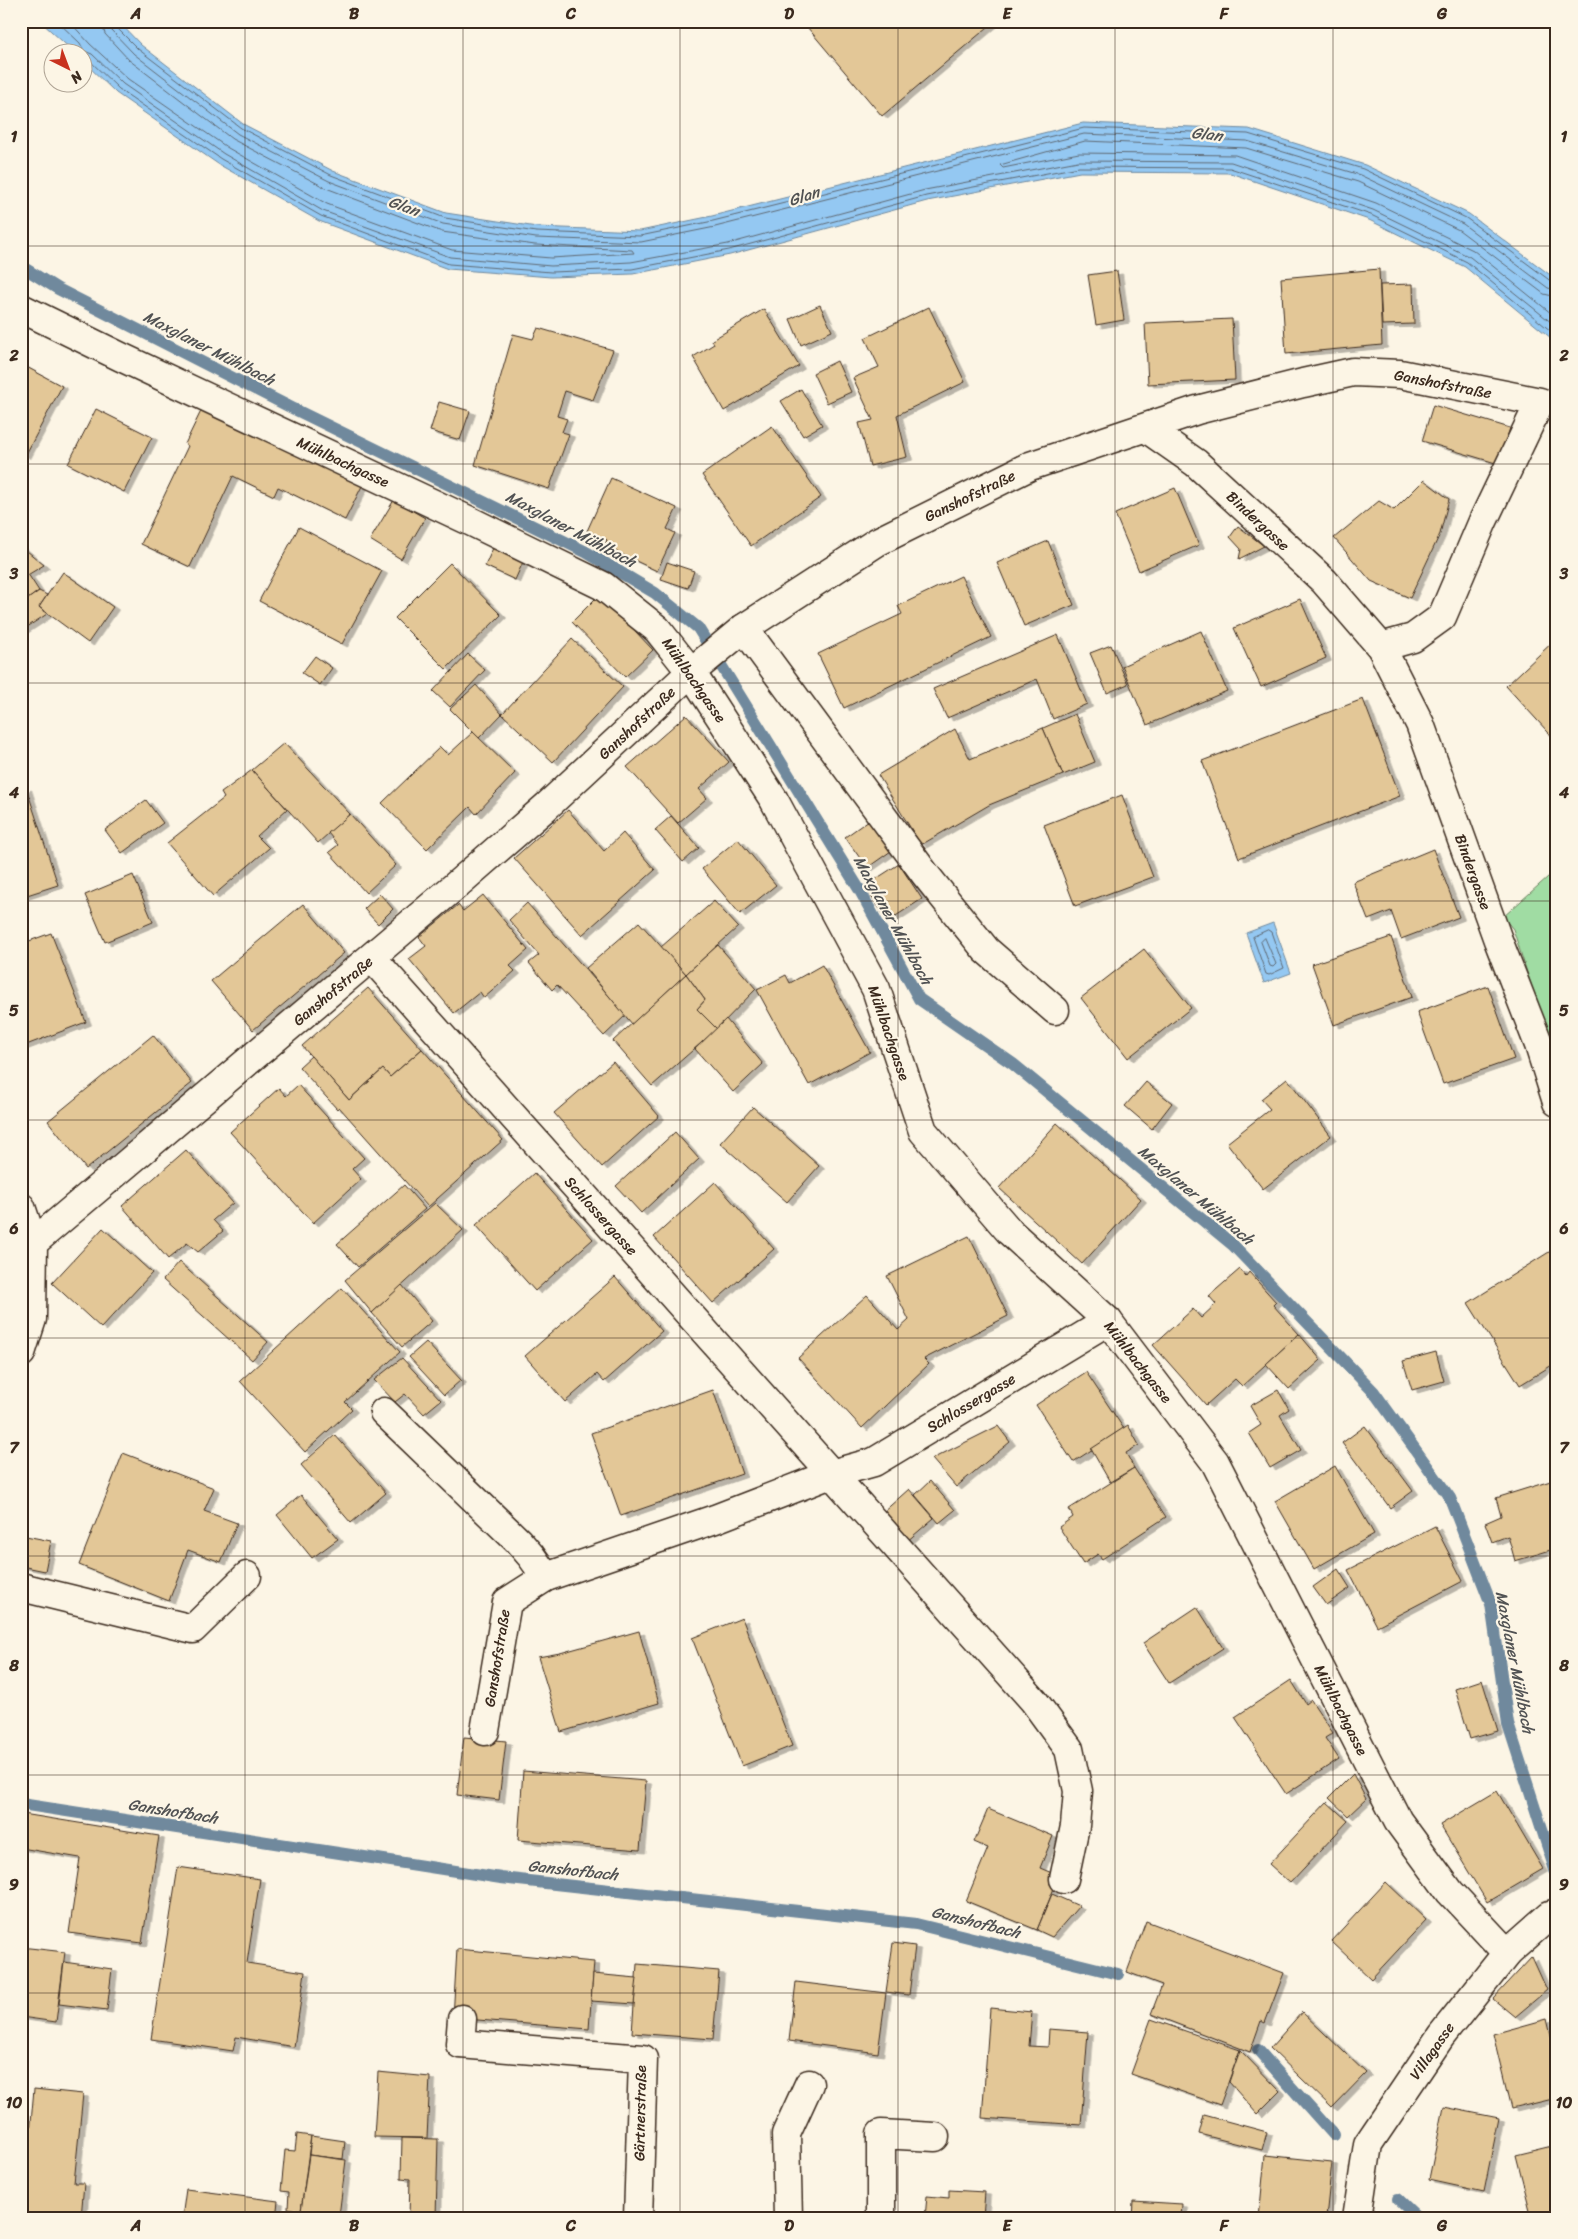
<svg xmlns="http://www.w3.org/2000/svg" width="1578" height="2239" font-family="Sriracha,sans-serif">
<defs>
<filter id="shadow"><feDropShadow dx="5.5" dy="3" stdDeviation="0" flood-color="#0004"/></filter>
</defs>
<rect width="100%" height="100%" fill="#fcf5e5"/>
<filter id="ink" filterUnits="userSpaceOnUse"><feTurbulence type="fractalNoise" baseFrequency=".02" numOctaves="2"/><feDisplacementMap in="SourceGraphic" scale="10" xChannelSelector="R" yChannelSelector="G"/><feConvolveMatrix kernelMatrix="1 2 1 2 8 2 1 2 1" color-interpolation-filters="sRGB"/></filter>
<g filter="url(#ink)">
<!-- green -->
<polygon fill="#a0dca3" stroke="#6e8360" points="1557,869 1557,1065 1513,929 1503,917"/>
<!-- water -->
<g fill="#94c8f2" stroke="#70899d">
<polygon points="40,21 118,21 141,45 243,124 333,171 446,213 537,227 640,231 712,216 1083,123 1249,129 1365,165 1469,214 1557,280 1557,343 1465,267 1369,220 1230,173 1080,172 927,201 730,255 633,274 551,277 448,269 319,221 218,164 116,93 83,61 82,52 74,52"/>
<polygon points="1273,923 1291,973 1264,983 1246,933"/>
</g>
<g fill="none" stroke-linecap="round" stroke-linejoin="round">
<!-- shore -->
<g stroke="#5f6973" stroke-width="1">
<polyline points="57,21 80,43 84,51 92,54 123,84 224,154 323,211 450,257 551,266 631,262 728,244 925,190 1078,161 1231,162 1373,210 1470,257 1557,327"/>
<polyline points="69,21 90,44 128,79 228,148 327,204 452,250 551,258 634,253 632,250 535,245 442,232 326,188 232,139 129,60 105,34 101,21"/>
<polyline points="109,21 111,30 134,54 238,134 329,181 443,224 536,238 641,242 715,227 1084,134 1247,141 1360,175 1463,224 1548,288 1557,290"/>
<polyline points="115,21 116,27 138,49 241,128 331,175 445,218 536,232 640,236 713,221 1084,128 1248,134 1363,169 1466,218 1552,282 1557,284"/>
<polyline points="82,57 88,59 119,89 221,159 321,216 449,264 551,272 632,269 729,250 926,196 1079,167 1230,168 1371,215 1467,262 1557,336"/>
<polyline points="1557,297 1544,294 1459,230 1358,182 1246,148 1085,141 1000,165 1003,168 1079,153 1235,155 1376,203 1473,250 1557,318"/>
<polygon points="1268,930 1271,932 1284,968 1269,975 1266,974 1253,937"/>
<polygon points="1265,938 1276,964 1273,967 1270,966 1261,942"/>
</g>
<!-- stream -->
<g stroke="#70899d" stroke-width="12">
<polyline points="21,266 58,289 292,408 586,552 655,593 698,628 859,889 919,999 1013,1064 1233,1245 1374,1392 1450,1498 1491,1604 1508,1724 1557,1876"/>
<polyline points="21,1804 501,1878 916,1924 1118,1974"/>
<polyline points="1258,2050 1334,2135"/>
<polyline points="1398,2199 1418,2218"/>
</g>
</g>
<!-- building -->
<g fill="#e3c797" stroke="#3b2a1e" filter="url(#shadow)">
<polygon points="802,21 993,21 994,22 882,116"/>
<polygon points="1379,269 1382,345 1286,354 1281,278"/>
<polygon points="1117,271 1124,320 1096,325 1088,275"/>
<polygon points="1413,284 1414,324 1382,325 1380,285"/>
<polygon points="820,305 832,331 801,345 790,319"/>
<polygon points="929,307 965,382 897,415 907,457 870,466 859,423 873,420 853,378 879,367 865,338"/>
<polygon points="764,309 799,366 724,411 693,357 714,344 712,340"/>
<polygon points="1232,319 1235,380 1148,384 1145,323"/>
<polygon points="538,328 613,350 593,400 565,391 557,416 567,419 562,432 569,434 549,489 475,465 513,334 533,339"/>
<polygon points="837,361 851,392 827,403 813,373"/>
<polygon points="21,364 62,386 25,456 21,453"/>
<polygon points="801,389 822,425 803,436 781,401"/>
<polygon points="439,402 470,411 460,440 430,431"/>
<polygon points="1433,405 1510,428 1499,464 1422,441"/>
<polygon points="203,407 363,484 345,520 278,487 274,496 233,476 190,567 141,544 188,446 185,444"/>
<polygon points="96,409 152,437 124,492 68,464"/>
<polygon points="772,426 821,497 751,546 702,475"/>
<polygon points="611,478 677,508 667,529 675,533 657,571 604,546 607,540 587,531"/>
<polygon points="1424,480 1449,499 1440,534 1410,598 1371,581 1334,538 1379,501 1394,510"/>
<polygon points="1175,488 1199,545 1139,571 1115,514"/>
<polygon points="394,500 425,518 401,559 370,540"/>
<polygon points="1238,526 1264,546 1239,559 1241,549 1230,537"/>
<polygon points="299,527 382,571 342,644 259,601"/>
<polygon points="1048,541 1074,605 1024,626 997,563"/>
<polygon points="21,546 44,565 21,579"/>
<polygon points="493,548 523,562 515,580 485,566"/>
<polygon points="667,562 694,571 688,588 661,579"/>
<polygon points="450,563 501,615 446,669 395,618"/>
<polygon points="63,572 113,607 88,643 39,607"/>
<polygon points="28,574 39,591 21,604 21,579"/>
<polygon points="961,576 991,637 844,708 818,654 902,614 898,606"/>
<polygon points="39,591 47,595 39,607 47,614 21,631 21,604"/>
<polygon points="600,594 653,650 625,677 572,622"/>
<polygon points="1300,599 1326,658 1261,687 1234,628"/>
<polygon points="1201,631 1227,691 1147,725 1122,666"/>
<polygon points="1058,635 1087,704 1053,719 1037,679 947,718 933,689"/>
<polygon points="1557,638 1557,742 1506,686"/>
<polygon points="572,639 623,687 553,762 502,714"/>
<polygon points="1111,645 1128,684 1107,693 1090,653"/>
<polygon points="468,654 485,670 450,707 433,691"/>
<polygon points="315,656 332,668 320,685 302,673"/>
<polygon points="476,685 502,714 479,738 450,709"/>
<polygon points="1363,699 1400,796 1239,858 1202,761"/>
<polygon points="1075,714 1095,762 1063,775 1043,728"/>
<polygon points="686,715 729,762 699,789 707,798 678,823 627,767"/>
<polygon points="1043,728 1063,775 989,805 921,845 878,775 955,729 970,759"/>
<polygon points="473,732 515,773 476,814 470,807 427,849 382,803 440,747 448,755"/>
<polygon points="284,743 350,814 318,843 252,770"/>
<polygon points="252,770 287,809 257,836 269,848 213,896 167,843 224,798 221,793"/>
<polygon points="26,787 58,885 21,897 21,789"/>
<polygon points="1122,795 1153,877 1075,906 1044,825"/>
<polygon points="146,800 163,823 122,853 105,830"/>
<polygon points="568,810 604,851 623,833 655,870 582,935 514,858"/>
<polygon points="350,814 396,865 366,893 329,852 338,845 328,833"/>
<polygon points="671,816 699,848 683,862 655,830"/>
<polygon points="869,820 891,851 867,868 845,837"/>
<polygon points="738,839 776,885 740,914 702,869"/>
<polygon points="1433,849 1459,917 1401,939 1391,911 1368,920 1353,882"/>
<polygon points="899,864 922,899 888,921 865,886"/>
<polygon points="133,875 153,922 105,942 85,895"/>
<polygon points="380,894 393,909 378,924 364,909"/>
<polygon points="483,895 528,950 510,966 515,971 484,998 480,992 454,1013 409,959 426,946 419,937 458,905 463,911"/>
<polygon points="714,901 738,927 686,974 661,947"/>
<polygon points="527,903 626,1015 604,1036 557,985 552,990 529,963 539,955 509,920"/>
<polygon points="303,904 344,953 253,1030 211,981"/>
<polygon points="639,922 686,974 632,1024 586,968"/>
<polygon points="51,933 86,1022 21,1047 21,944"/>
<polygon points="1391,937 1412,997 1334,1025 1312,964"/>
<polygon points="718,945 756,989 717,1029 697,1009 705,1000 686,974"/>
<polygon points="1144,949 1191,1008 1128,1058 1081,998"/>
<polygon points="822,965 870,1052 809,1085 757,990 786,975 790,983"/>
<polygon points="686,974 705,1000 697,1009 717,1029 652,1086 613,1041"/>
<polygon points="1488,986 1514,1059 1443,1084 1417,1012"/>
<polygon points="368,988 422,1049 390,1077 383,1069 349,1100 302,1046"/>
<polygon points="726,1019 763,1064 733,1092 695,1049"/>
<polygon points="153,1035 192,1083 86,1169 48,1121"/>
<polygon points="422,1049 503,1140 428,1207 339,1107 337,1109 299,1067 311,1056 349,1100 383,1069 390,1077"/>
<polygon points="613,1062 659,1116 602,1167 554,1113"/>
<polygon points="1287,1078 1331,1136 1263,1189 1227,1143 1270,1109 1261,1099"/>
<polygon points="1146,1082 1172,1103 1152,1129 1125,1106"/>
<polygon points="298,1085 364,1158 352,1169 361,1179 313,1223 230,1132 279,1088 286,1096"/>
<polygon points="753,1107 819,1166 787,1202 720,1143"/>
<polygon points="1057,1123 1141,1199 1082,1264 999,1188"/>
<polygon points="675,1132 699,1159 641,1213 616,1186"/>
<polygon points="186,1150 233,1203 213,1220 223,1231 198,1252 187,1243 168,1259 122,1206"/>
<polygon points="534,1173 593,1239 535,1291 476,1225"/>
<polygon points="715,1182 774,1249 713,1303 654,1237"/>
<polygon points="404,1185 425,1209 358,1267 337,1244"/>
<polygon points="435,1203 463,1230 372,1313 345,1280"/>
<polygon points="103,1228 152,1273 101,1328 52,1283"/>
<polygon points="969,1236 1008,1316 924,1359 929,1364 862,1428 798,1358 867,1295 898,1330 909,1320 887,1276"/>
<polygon points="1557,1247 1557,1362 1520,1385 1468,1303"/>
<polygon points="179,1262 268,1342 252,1360 163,1280"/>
<polygon points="1240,1269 1246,1276 1249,1272 1276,1302 1273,1305 1299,1334 1242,1386 1235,1379 1206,1405 1153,1345 1193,1309 1201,1318 1216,1304 1209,1296"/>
<polygon points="615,1277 662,1331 604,1382 597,1374 565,1402 525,1356"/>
<polygon points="402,1285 432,1321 402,1347 372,1313"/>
<polygon points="342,1288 400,1352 345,1402 352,1409 305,1452 240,1381"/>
<polygon points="1299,1334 1321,1360 1289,1389 1266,1364"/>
<polygon points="426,1342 461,1380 444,1395 409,1357"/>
<polygon points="1436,1352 1444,1381 1412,1390 1403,1361"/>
<polygon points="402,1358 441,1400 424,1414 405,1394 395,1402 374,1380"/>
<polygon points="1086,1372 1124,1429 1073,1462 1036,1405"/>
<polygon points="713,1390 742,1474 621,1516 591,1433"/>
<polygon points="1278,1390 1289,1409 1280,1415 1301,1450 1270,1468 1249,1433 1261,1425 1250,1406"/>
<polygon points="1128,1425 1139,1445 1126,1453 1134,1468 1110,1482 1091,1449"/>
<polygon points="998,1426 1010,1442 956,1487 932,1459"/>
<polygon points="1365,1426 1413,1491 1390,1508 1342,1443"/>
<polygon points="335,1435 386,1493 351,1523 301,1465"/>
<polygon points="123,1453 214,1488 204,1511 237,1523 221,1562 188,1550 169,1601 79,1565"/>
<polygon points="1335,1466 1374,1534 1314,1569 1275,1501"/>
<polygon points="1134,1468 1166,1517 1102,1559 1098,1554 1083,1564 1059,1527 1073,1517 1069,1509"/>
<polygon points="1557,1479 1557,1548 1515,1561 1508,1536 1492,1542 1485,1523 1501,1516 1496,1498"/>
<polygon points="930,1481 955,1510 939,1523 915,1495"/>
<polygon points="909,1489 934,1518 906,1542 881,1514"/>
<polygon points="301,1495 338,1539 312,1558 277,1515"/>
<polygon points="1435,1526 1463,1581 1377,1626 1348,1570"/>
<polygon points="21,1535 51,1541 45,1571 21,1566"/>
<polygon points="1338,1569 1350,1588 1326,1605 1313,1587"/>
<polygon points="1197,1607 1223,1648 1169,1683 1143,1643"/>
<polygon points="742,1618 792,1746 742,1766 692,1638"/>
<polygon points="639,1631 659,1703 561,1732 538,1657 560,1653"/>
<polygon points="1291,1680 1306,1704 1311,1700 1333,1733 1325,1738 1339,1759 1286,1794 1235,1717"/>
<polygon points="1482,1680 1498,1731 1470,1739 1455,1689"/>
<polygon points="464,1737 506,1741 499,1800 457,1795"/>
<polygon points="523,1771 646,1781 640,1850 518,1840"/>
<polygon points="1353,1774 1366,1799 1348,1816 1329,1798"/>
<polygon points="1497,1791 1543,1869 1487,1902 1440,1825"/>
<polygon points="1327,1802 1348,1821 1290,1883 1269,1864"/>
<polygon points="988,1809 1053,1836 1040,1868 1059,1876 1037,1930 966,1901 988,1848 974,1842"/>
<polygon points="23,1814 159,1836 142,1943 69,1933 80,1858 21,1848"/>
<polygon points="178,1867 260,1879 247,1963 305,1972 294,2047 236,2037 233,2051 151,2039"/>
<polygon points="1386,1882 1426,1920 1371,1979 1331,1941"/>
<polygon points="1052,1894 1079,1906 1052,1937 1037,1930"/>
<polygon points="1146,1921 1284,1973 1265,2023 1261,2021 1250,2052 1151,2014 1162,1985 1127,1972"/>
<polygon points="893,1943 915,1946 909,1995 886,1992"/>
<polygon points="21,1947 65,1952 56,2022 21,2017"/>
<polygon points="457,1949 594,1962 589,2029 453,2018"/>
<polygon points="1532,1957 1547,1990 1515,2017 1493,1999"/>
<polygon points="64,1962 112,1969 107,2010 59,2004"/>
<polygon points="637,1964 719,1971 713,2039 632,2033"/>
<polygon points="593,1974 637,1978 634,2004 591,2001"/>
<polygon points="796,1982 886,1993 878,2053 789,2041"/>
<polygon points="990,2008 1032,2012 1029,2046 1048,2047 1049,2029 1088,2032 1081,2125 982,2118"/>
<polygon points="1302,2012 1366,2073 1332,2108 1270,2048"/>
<polygon points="1151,2019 1240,2050 1220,2105 1131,2074"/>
<polygon points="1547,2019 1557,2061 1557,2098 1511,2109 1493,2034"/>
<polygon points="1240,2050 1280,2091 1257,2114 1229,2082"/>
<polygon points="378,2072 430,2077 427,2138 374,2137"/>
<polygon points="34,2089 83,2094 74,2183 84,2183 81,2218 21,2218 21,2178 26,2178"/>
<polygon points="1444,2107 1499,2118 1484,2192 1429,2180"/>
<polygon points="1204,2115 1267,2132 1262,2150 1199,2134"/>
<polygon points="297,2134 311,2136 301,2211 288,2208 289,2192 281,2191 285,2150 295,2151"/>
<polygon points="311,2136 345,2141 343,2159 309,2155"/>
<polygon points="402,2138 438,2139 436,2218 409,2218 410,2179 401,2178"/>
<polygon points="1557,2145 1557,2218 1532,2218 1516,2155"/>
<polygon points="309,2155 346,2160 339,2216 301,2211"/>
<polygon points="1265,2155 1332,2162 1326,2218 1259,2218"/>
<polygon points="186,2189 278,2201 276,2218 182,2218"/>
<polygon points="949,2190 985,2192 983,2218 925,2218 927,2196 949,2198"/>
<polygon points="1133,2201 1182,2204 1181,2218 1132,2218"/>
<polygon points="301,2211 334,2215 334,2218 300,2218"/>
</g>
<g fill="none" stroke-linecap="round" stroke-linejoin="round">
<defs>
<g id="minor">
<polyline points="21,308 121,357 470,521 603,586 657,629 691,672 774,800 876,989 923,1131 1010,1232 1108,1321 1215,1462 1398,1821 1450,1892 1507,1953"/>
<polyline points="1146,428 1196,463 1324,581 1381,647 1420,724 1498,940 1539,1045 1557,1102"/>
<polyline points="744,628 925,874 986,950 1055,1010"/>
<polyline points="372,958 1034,1701 1069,1749 1078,1791 1075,1826 1064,1879"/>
<polyline points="21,1207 33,1243 32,1319 21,1353"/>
<polyline points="33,1243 454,887 547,806 691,672 744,628 877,542 1030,466 1197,410 1303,383 1353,372 1400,374 1540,402 1483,521 1442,617 1413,638 1381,647"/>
<polyline points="384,1412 518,1541 531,1556 546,1577"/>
<polyline points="21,1587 193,1629 247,1576"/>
<polyline points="485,1731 507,1602 546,1577 715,1519 831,1474 874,1462 1108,1321"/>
<polyline points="462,2019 460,2044 643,2059 638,2218"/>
<polyline points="788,2218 786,2134 809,2084"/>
<polyline points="881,2218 881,2134 935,2137"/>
<polyline points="1357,2218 1368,2144 1441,2036 1507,1953 1550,1915 1557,1913"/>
</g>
</defs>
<!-- minor casing -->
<use href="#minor" stroke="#3b2a1e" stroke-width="31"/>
<!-- minor -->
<use href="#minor" stroke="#fcf5e5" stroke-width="28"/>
</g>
</g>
<!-- grid -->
<path fill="none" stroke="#3b2a1e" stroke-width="1" stroke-opacity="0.55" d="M245,21V2218M463,21V2218M680,21V2218M898,21V2218M1115,21V2218M1333,21V2218M21,246H1557M21,464H1557M21,683H1557M21,901H1557M21,1120H1557M21,1338H1557M21,1556H1557M21,1775H1557M21,1993H1557"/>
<g text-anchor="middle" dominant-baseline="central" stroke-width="4.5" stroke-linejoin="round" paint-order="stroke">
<!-- street labels -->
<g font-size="15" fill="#3b2a1e" stroke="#fcf5e5">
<text transform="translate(1443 384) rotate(11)">Ganshofstraße</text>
<text transform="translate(343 462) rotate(25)">Mühlbachgasse</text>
<text transform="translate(970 496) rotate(-26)">Ganshofstraße</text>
<text transform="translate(1258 521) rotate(43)">Bindergasse</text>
<text transform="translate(694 680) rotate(55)">Mühlbachgasse</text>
<text transform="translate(637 723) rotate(-43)">Ganshofstraße</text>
<text transform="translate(1473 872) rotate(70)">Bindergasse</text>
<text transform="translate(333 991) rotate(-40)">Ganshofstraße</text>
<text transform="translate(889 1033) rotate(71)">Mühlbachgasse</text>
<text transform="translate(601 1216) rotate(48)">Schlossergasse</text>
<text transform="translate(1138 1362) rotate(52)">Mühlbachgasse</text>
<text transform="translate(971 1403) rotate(-31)">Schlossergasse</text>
<text transform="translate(497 1658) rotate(-81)">Ganshofstraße</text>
<text transform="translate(1341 1710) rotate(63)">Mühlbachgasse</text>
<text transform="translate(1432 2051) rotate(-55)">Villagasse</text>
<text transform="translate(640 2113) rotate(-89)">Gärtnerstraße</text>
</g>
<!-- water labels -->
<g font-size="16" font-style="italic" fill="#515253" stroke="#fcf5e5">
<text transform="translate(1207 134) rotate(6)">Glan</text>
<text transform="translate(804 196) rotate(-18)">Glan</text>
<text transform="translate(404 206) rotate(20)">Glan</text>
<text transform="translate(209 348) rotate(27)">Maxglaner Mühlbach</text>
<text transform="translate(571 529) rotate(28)">Maxglaner Mühlbach</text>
<text transform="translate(893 920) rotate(61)">Maxglaner Mühlbach</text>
<text transform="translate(1196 1195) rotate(40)">Maxglaner Mühlbach</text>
<text transform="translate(1515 1662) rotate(79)">Maxglaner Mühlbach</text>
<text transform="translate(173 1811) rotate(9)">Ganshofbach</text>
<text transform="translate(573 1870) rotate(6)">Ganshofbach</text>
<text transform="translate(976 1922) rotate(14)">Ganshofbach</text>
</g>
</g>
<!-- margin -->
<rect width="1578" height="2239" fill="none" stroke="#fcf5e5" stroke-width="55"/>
<!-- north arrow -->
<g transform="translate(68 68) rotate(138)"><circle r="24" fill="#fcf5e5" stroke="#afa495"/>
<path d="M0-4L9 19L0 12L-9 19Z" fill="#c8321e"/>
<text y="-8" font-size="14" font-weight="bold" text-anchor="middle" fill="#3b2a1e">N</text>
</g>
<rect x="28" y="28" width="1522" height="2184" fill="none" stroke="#3b2a1e" stroke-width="2"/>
<g font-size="16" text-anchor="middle" font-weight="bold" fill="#3b2a1e">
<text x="136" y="19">A</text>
<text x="354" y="19">B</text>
<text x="571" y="19">C</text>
<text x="789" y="19">D</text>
<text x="1007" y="19">E</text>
<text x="1224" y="19">F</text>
<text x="1442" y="19">G</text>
<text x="14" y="142">1</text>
<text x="1564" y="142">1</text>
<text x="14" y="361">2</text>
<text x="1564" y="361">2</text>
<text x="14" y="579">3</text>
<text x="1564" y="579">3</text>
<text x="14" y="798">4</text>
<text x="1564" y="798">4</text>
<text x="14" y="1016">5</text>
<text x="1564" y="1016">5</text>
<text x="14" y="1234">6</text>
<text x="1564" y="1234">6</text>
<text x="14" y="1453">7</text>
<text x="1564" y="1453">7</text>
<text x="14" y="1671">8</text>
<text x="1564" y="1671">8</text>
<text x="14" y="1890">9</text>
<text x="1564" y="1890">9</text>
<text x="14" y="2108">10</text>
<text x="1564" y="2108">10</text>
<text x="136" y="2231">A</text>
<text x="354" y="2231">B</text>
<text x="571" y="2231">C</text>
<text x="789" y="2231">D</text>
<text x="1007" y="2231">E</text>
<text x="1224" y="2231">F</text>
<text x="1442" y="2231">G</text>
</g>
</svg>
